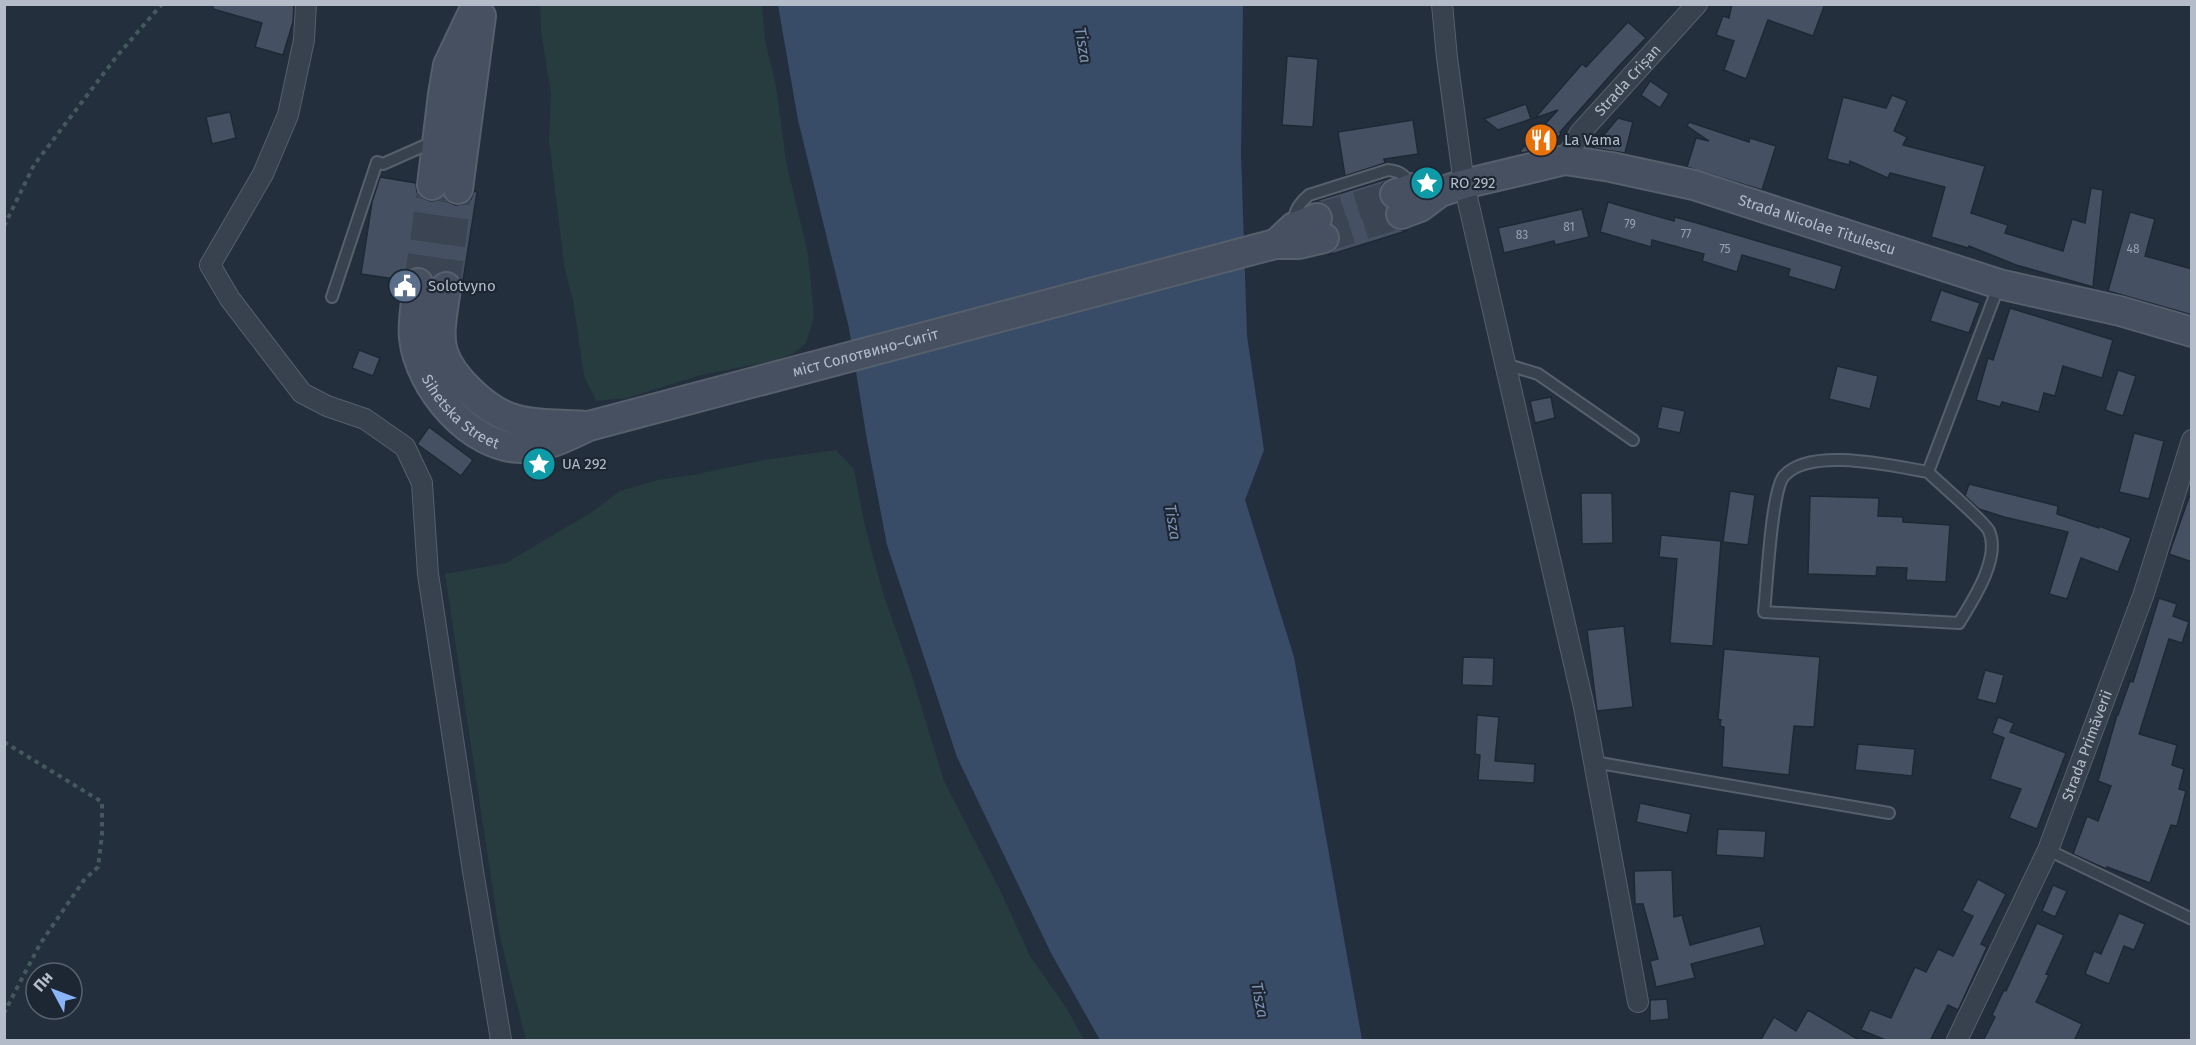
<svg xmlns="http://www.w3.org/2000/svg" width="2196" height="1045" font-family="'Fira Sans',sans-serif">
<rect width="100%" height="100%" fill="#242f3e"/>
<!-- green -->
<g fill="#263c3f">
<polygon points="540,5 762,5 765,40 776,86 786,161 808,254 814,317 806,343 794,353 773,361 701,375 627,398 596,401 584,376 573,300 564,265 549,140 551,94 541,32"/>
<polygon points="836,450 854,469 864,522 883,593 911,673 944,781 1000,890 1030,956 1067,1009 1084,1040 526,1040 500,937 445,574 506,563 592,512 620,491 658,480 693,475 764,460"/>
</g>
<!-- water -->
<polygon fill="#394c67" points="778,5 1243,5 1241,154 1247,336 1264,450 1245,500 1294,657 1362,1040 1100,1040 1051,953 957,757 887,545 867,440 849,328 798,120"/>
<!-- building -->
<g fill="#455162" stroke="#1f2835" stroke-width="1.5">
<polygon points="213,4 294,4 293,22 283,55 255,47 262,23 213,9"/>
<polygon points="1732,4 1825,4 1813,36 1768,20 1746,79 1724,70 1734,41 1716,35 1723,16 1729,18"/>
<polygon points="1628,22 1646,38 1618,67 1560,132 1561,134 1549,147 1522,153 1520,151 1558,110 1535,118 1582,64 1586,67"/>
<polygon points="1287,56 1318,59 1313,127 1282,125"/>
<polygon points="1650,81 1669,94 1660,108 1641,95"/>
<polygon points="1892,95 1907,101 1894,131 1907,137 1903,145 1985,166 1971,213 2008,225 2005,233 2063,251 2072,219 2085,223 2091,188 2103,190 2093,287 2016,265 1969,246 1968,248 1931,237 1945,187 1890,173 1888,178 1850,161 1849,165 1827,159 1843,97 1886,108"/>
<polygon points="1526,104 1531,119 1498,130 1484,119"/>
<polygon points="230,112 236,138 212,144 206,117"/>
<polygon points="1618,118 1633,122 1625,153 1593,148"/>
<polygon points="1413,120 1418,154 1384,159 1385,163 1345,176 1338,132"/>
<polygon points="1689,122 1749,142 1750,138 1776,146 1762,190 1687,167 1696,138 1709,141 1687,126"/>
<polygon points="380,177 416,183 417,192 423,198 431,201 438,200 443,196 448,202 455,205 465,204 471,199 474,191 477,192 462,287 461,280 455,274 449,271 440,272 433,277 428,270 420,267 410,268 405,273 402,280 361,274 372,202"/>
<polygon points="1390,178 1382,184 1379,191 1380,200 1386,208 1385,219 1391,227 1406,231 1329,255 1340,243 1340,234 1332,224 1333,213 1328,206 1320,202 1312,202"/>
<polygon points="1608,202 1674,221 1675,217 1697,223 1842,266 1835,290 1788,276 1790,269 1742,255 1737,272 1702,261 1704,254 1652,240 1651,247 1600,232"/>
<polygon points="1582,209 1589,237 1555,245 1554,241 1504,253 1498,228"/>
<polygon points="2130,212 2155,219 2145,256 2192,269 2192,315 2108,291"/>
<polygon points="1941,290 1980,303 1969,333 1930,321"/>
<polygon points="2010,308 2113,340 2102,378 2063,366 2055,396 2044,393 2039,412 2002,402 2000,407 1976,400 1988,358 1993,360"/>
<polygon points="359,350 380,358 373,376 352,368"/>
<polygon points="1837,366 1878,376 1870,409 1829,399"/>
<polygon points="2118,370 2136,376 2123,416 2105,410"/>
<polygon points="1551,397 1555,418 1535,423 1530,401"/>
<polygon points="1662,406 1685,411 1680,433 1657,428"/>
<polygon points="429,427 473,460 461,476 417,444"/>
<polygon points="2134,433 2164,441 2149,499 2119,492"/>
<polygon points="1969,484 2058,506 2057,514 2099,528 2099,526 2131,538 2118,572 2081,558 2067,599 2049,594 2068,532 2004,517 1979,509 1965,496"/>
<polygon points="1730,491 1755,495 1748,545 1723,542"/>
<polygon points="1581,493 1612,493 1613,543 1582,544"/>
<polygon points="1810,496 1879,498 1878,516 1903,517 1903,522 1950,525 1946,582 1906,580 1907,568 1877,567 1876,576 1808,574"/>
<polygon points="2189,497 2192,497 2192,562 2169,554"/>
<polygon points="1661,535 1721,541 1713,646 1670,643 1677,559 1659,557"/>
<polygon points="2159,598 2177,604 2173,616 2189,622 2182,643 2169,639 2139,734 2177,745 2172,765 2184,769 2179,789 2186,791 2177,826 2171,825 2150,883 2107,867 2106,869 2073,854 2087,816 2098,821 2111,786 2098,781 2117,715 2118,715 2130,681 2133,682"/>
<polygon points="1624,626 1633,707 1597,711 1587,630"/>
<polygon points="1724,649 1820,657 1814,727 1794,726 1789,775 1722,767 1724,727 1720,726 1721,720 1718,719"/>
<polygon points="1463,657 1494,658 1493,686 1462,685"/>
<polygon points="1985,670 2004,675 1996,704 1977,699"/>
<polygon points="1477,715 1499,717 1495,761 1535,764 1534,783 1478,780 1480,755 1475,754"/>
<polygon points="1998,717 2014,723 2010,732 2066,753 2037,829 2009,818 2021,789 1990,779 2004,738 1992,733"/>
<polygon points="1858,744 1915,749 1912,776 1855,770"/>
<polygon points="1640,803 1691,814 1687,833 1636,822"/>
<polygon points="1718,829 1766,831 1764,858 1716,855"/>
<polygon points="1672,870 1674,917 1682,915 1690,945 1760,926 1765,945 1691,964 1695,978 1656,987 1650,961 1658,959 1643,904 1635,904 1634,871"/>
<polygon points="1978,879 2006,894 1981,944 1987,947 1958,1010 1948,1005 1930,1041 1888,1041 1861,1030 1870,1010 1891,1018 1915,967 1926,972 1938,949 1953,956 1973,916 1962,911"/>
<polygon points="2053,885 2067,891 2055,917 2042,911"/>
<polygon points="2119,913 2145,924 2134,950 2124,946 2109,984 2085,974 2094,951 2101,954"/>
<polygon points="2037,923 2064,935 2046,974 2049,975 2036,1002 2082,1024 2074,1041 1983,1041 1995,1017 1992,1015 2004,990 2006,991"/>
<polygon points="1667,999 1669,1019 1650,1021 1650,1000"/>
<polygon points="1808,1010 1861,1041 1760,1041 1774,1017 1796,1031"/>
</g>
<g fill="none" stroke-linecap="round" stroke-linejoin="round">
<!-- secondary-tunnel -->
<g stroke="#3a4453" stroke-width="28" stroke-dasharray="28 14" stroke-linecap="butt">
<polyline points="1317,218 1395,194"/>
<polyline points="1324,238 1401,214"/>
<polyline points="418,283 432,185"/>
<polyline points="446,287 458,189"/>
</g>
<defs>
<g id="lane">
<path d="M1294,223C1294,210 1300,203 1309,195L1388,170C1401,171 1406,176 1412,188"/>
<polyline points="332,297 377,162 383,164 435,141"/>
<polyline points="1505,364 1538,374 1633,440"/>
<path d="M1928,472C1938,482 1985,522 1989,531C2001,558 1973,600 1959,623L1764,612C1767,587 1771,491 1784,476C1810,446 1893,466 1928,472L1999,285"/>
<polyline points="1594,762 1889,813"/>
<polyline points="2048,850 2192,919"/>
</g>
<g id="street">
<polyline points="306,4 304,40 288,115 263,174 210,265 230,299 302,393 327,406 365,419 405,447 422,483 428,574 473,871 501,1040"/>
<polyline points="1442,4 1447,58 1464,184 1584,707 1638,1002"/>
<path id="s1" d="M1565,160L1580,133L1697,4"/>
<path id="s2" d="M1957,1040L2048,850L2143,596L2192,440"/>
</g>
<g id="secondary">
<polyline points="432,185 443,94 448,65 477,4"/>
<polyline points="458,189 481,16"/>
<polyline points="1395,194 1413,188 1440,192"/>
<path id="s3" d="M1401,214L1420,207L1440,192L1464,184L1565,160L1611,167L1694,185L1999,284L2120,311L2192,332"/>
<polyline points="1279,241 1294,227 1317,218"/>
<path id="s4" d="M418,283C417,300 412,321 414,338C419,387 471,449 523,448C548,447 567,436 589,426L1275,244H1299L1324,238"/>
<path d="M446,287C444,307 437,333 443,352C451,377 484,408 508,417C532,426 562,424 587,426"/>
</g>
</defs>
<!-- lane casing -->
<use href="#lane" stroke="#565f6c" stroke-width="14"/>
<!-- street casing -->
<use href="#street" stroke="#565f6c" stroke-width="22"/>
<!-- secondary casing -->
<use href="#secondary" stroke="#565f6c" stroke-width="32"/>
<!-- path -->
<g stroke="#44595c" stroke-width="4" stroke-dasharray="4.5 4.5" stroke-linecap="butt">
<polyline points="4,226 34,165 117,56 162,4"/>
<polyline points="4,742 102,802 102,835 98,867 84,880 40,944 4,1013"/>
</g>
<!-- lane -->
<use href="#lane" stroke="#38414e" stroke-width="10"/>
<!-- street -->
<use href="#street" stroke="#38414e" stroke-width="20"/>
<!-- secondary -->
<use href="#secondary" stroke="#465061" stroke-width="28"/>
</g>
<!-- icons -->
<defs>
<symbol id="restaurant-disc" viewBox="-11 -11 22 22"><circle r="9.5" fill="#e8710a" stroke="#1d2633"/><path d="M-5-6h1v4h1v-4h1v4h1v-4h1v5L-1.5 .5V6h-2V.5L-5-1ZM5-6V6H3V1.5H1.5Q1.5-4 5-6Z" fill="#fff"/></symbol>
<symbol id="sight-disc" viewBox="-11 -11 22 22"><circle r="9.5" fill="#0f9aa8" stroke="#1d2633"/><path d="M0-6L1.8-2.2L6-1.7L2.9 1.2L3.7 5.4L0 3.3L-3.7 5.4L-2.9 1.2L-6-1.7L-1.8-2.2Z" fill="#fff"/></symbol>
<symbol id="civic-disc" viewBox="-11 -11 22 22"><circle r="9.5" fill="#5c6f8a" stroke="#1d2633"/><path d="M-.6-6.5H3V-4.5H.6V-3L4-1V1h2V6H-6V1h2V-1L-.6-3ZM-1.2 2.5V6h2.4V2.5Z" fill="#fff"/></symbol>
</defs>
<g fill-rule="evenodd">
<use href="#restaurant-disc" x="1522" y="121" width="38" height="38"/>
<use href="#sight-disc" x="1408" y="164" width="38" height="38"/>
<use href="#civic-disc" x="386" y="267" width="38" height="38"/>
<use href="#sight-disc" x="520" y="445" width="38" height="38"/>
</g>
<g text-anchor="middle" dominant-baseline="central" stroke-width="4.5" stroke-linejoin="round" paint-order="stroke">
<!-- number labels -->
<g font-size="12" fill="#98a1af">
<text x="1630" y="224">79</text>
<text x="1569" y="227">81</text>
<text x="1686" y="234">77</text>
<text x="1522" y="235">83</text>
<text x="1725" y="249">75</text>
<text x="2133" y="249">48</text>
</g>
<!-- street labels -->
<g font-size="15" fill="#b4bcc9" stroke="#1d2633">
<text stroke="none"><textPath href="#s1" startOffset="102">Strada Crișan</textPath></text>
<text stroke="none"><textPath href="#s3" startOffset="435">Strada Nicolae Titulescu</textPath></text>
<text stroke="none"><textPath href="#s4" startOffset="578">міст Солотвино–Сигіт</textPath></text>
<text stroke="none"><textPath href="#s4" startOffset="146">Sihetska Street</textPath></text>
<text stroke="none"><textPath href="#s2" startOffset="322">Strada Primăverii</textPath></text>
</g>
<!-- poi labels -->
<g font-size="15" fill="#b4bcc9" stroke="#1d2633" text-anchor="start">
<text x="1564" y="140">La Vama</text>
<text x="1450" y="183">RO 292</text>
<text x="428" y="286">Solotvyno</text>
<text x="562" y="464">UA 292</text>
</g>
<!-- water labels -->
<g font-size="16" font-style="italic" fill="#7c92b1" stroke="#1d2633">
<text transform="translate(1083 45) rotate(80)">Tisza</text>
<text transform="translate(1173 522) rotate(81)">Tisza</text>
<text transform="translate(1260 1000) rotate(79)">Tisza</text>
</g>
</g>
<!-- border -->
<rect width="2196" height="1045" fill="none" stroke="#b4bcc9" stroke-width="12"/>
<!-- north arrow -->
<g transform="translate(54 991) rotate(311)"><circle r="28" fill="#1d2633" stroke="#59626f" stroke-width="1.5"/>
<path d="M0-4.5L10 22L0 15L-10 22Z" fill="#8ab4f8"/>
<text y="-9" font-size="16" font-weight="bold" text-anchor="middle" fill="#b4bcc9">Пн</text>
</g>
</svg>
